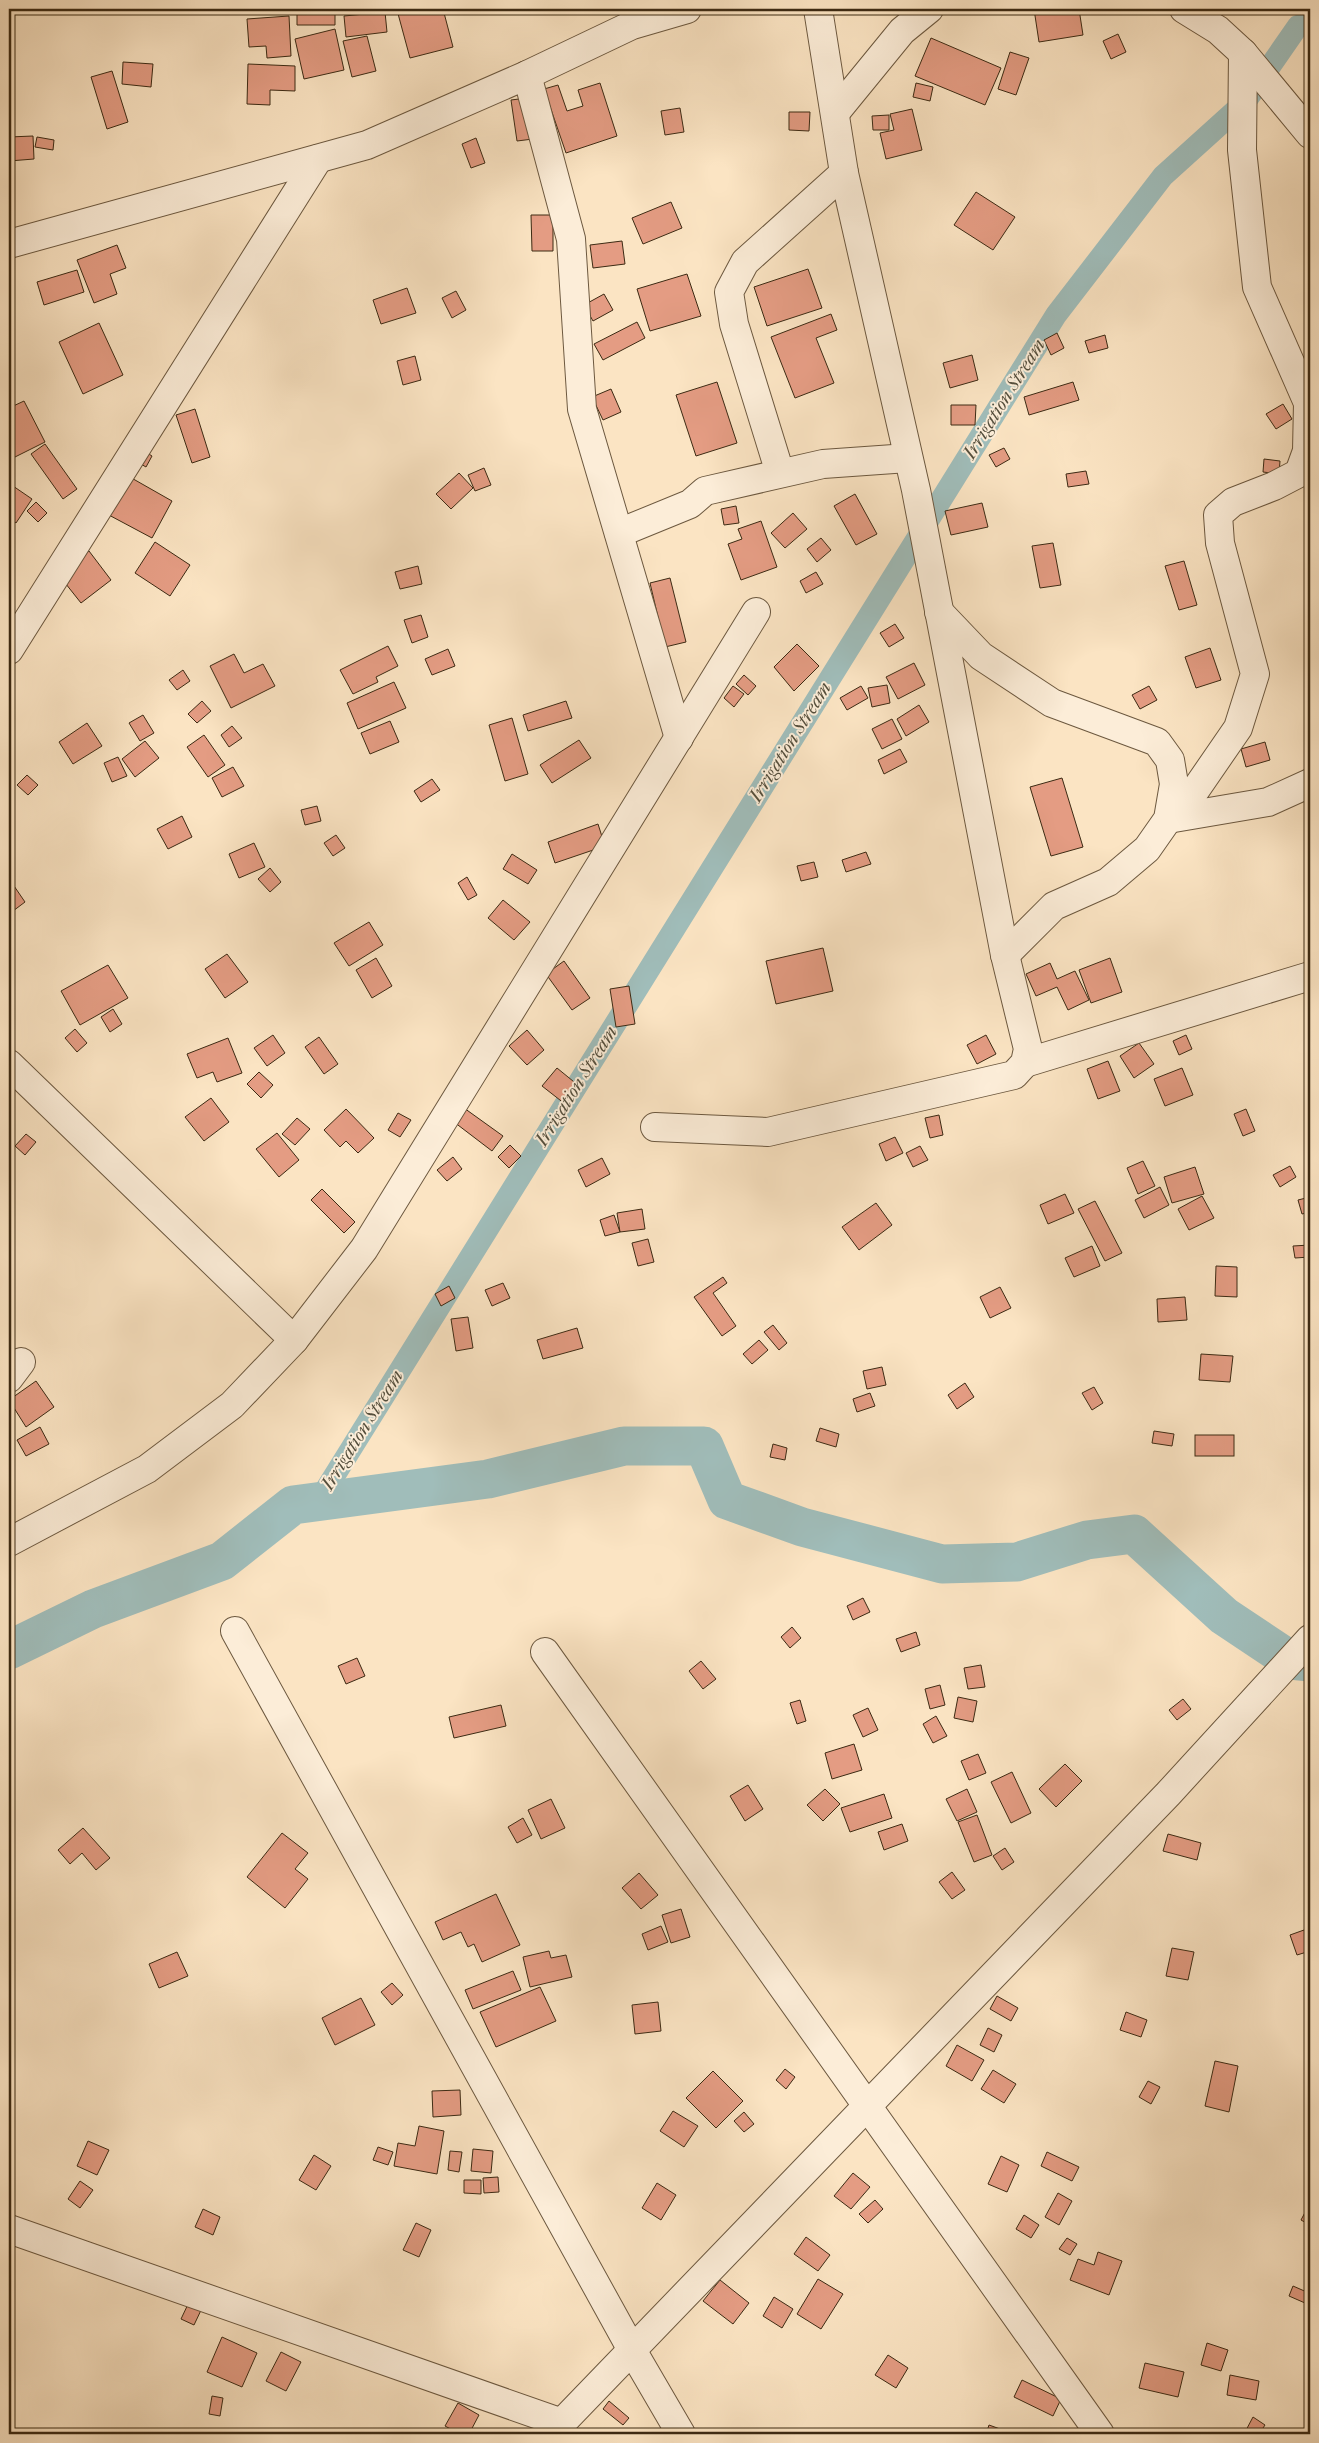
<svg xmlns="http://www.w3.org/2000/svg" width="1319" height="2443" font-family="'IM FELL French Canon',serif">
<rect width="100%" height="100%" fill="#fbe4c3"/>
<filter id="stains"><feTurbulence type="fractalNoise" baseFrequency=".004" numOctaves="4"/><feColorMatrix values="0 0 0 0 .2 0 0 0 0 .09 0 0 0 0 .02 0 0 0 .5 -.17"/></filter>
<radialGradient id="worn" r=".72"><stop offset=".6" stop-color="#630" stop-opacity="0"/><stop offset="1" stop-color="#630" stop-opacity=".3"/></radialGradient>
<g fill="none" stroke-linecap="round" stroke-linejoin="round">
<!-- canal -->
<polyline stroke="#a0bdba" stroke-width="22" points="318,1502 1056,315 1163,176 1246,101 1298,26 1310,23"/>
<!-- river -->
<polyline stroke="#a0bdba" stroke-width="39" points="9,1650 93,1609 222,1561 293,1505 488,1479 624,1446 704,1446 727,1500 802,1527 942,1564 1017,1562 1087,1540 1134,1534 1224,1616 1290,1660 1310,1662"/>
</g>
<!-- building -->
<g fill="#e49c83" stroke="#3c2a13">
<polygon points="9,9 28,9 28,13"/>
<polygon points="297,9 335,10 335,25 297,25"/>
<polygon points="402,9 443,9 453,47 410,58 397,10"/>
<polygon points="1034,9 1079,9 1083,35 1039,42"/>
<polygon points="385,12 387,32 346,37 344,16"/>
<polygon points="289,16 291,56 267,58 266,46 249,47 247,19"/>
<polygon points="335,29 344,70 304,79 295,39"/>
<polygon points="1118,34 1126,52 1111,59 1103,41"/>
<polygon points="367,36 376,71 352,77 343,41"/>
<polygon points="931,38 1001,68 985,105 915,76"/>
<polygon points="1010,52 1029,58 1016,95 998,89"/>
<polygon points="123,62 153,64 151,87 122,84"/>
<polygon points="248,64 295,66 295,91 270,90 270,105 247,104"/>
<polygon points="112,71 128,122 107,129 91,77"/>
<polygon points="600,83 617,136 566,153 544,89 558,85 567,111 583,106 578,90"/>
<polygon points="916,83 933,87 930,101 913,97"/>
<polygon points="527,98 533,139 517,141 511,100"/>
<polygon points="680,108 684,132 665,135 661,111"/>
<polygon points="912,109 922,150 886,159 880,133 894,130 890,114"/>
<polygon points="789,112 810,112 809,131 789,130"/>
<polygon points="889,115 889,130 873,130 872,116"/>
<polygon points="33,136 34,159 9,161 9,137"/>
<polygon points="37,137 54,140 53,150 35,147"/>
<polygon points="476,138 485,163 471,168 462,144"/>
<polygon points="976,192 1015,217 993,250 954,225"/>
<polygon points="671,202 682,228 643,244 632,218"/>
<polygon points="531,215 553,215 553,251 532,251"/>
<polygon points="622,241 625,264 593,268 590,245"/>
<polygon points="117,245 126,268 110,274 117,294 94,303 77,260"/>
<polygon points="808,269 822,308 767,326 754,287"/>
<polygon points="77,270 84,292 44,305 37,282"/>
<polygon points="687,274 701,316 650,331 637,289"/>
<polygon points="407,288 416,313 381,324 373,300"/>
<polygon points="456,291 466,310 452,318 442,298"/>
<polygon points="604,294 613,310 593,321 584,305"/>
<polygon points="831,314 837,330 816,338 834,383 795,398 771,337"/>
<polygon points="637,322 645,338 603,360 594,344"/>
<polygon points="99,323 123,375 83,394 59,342"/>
<polygon points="1057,333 1064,348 1051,355 1044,340"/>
<polygon points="1105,335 1108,348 1089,353 1085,341"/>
<polygon points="972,355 978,380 950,388 943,363"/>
<polygon points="415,356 421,380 403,385 397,361"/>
<polygon points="717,382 737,443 696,456 676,395"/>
<polygon points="1073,382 1079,400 1029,415 1024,397"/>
<polygon points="611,389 621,412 603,420 592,397"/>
<polygon points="24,401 45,442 9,460 9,408"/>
<polygon points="1283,404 1292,419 1276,429 1266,414"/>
<polygon points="951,405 976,405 975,425 951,425"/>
<polygon points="195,409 210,457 192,463 176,415"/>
<polygon points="45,444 77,489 63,499 31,454"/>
<polygon points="1004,448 1010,459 996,467 989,455"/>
<polygon points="141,449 152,456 146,467 134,460"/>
<polygon points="1264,459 1280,461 1279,474 1263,472"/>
<polygon points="484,468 491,485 475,491 468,475"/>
<polygon points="1086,471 1089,484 1068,487 1066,474"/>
<polygon points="459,473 473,488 451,509 436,494"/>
<polygon points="128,476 172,501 152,538 107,514"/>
<polygon points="13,486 32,499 16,523 9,518 9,491"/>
<polygon points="855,494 877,534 856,545 834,506"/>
<polygon points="36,502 47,513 38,522 27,511"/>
<polygon points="982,503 988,527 951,535 945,511"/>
<polygon points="736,506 739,523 724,525 721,509"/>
<polygon points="793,513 807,529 785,548 771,533"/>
<polygon points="761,521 777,567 741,580 728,544 742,539 738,529"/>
<polygon points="821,538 831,550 817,562 807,549"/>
<polygon points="155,542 190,565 170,596 135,573"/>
<polygon points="1053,543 1061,585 1040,588 1032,546"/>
<polygon points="89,551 111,580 81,603 58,574"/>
<polygon points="1184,561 1197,605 1179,610 1165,566"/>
<polygon points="418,566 422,584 400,589 395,572"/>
<polygon points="816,572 823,584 806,593 800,581"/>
<polygon points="670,578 686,642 665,647 650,583"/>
<polygon points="421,615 428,637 412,643 404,620"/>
<polygon points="895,624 904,638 889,647 880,633"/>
<polygon points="797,644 819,666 794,691 774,667"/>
<polygon points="388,646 398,666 376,677 378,682 353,694 340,670"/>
<polygon points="1210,648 1221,680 1196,688 1185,657"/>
<polygon points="448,649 455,666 432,675 425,659"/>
<polygon points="234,654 244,673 263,664 275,686 231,708 210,666"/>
<polygon points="914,663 925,685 898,699 886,677"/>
<polygon points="183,670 190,681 177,690 169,680"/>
<polygon points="744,675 756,686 748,695 736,684"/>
<polygon points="394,682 406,708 358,729 347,703"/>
<polygon points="887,685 890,703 872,707 868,688"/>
<polygon points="733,686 744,694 734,707 724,698"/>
<polygon points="861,686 868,698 847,710 840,698"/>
<polygon points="1149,686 1157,700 1140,709 1132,695"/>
<polygon points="202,701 211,711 197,723 188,714"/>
<polygon points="566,701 572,718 528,731 523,715"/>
<polygon points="919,705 929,722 906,736 897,719"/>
<polygon points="143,715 154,733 140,741 129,723"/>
<polygon points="512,718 528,774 505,781 489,725"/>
<polygon points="892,719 902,739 882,749 872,729"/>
<polygon points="390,721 399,742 370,754 361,733"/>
<polygon points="87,723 102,746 73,764 59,742"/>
<polygon points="232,726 242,738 229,747 221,735"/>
<polygon points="204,735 225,765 208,777 187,747"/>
<polygon points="579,740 591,758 552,783 540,765"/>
<polygon points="145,741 159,758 135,777 122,759"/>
<polygon points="1265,742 1270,760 1246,767 1241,749"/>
<polygon points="900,749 907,762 884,774 878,760"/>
<polygon points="118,757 127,776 112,782 104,763"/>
<polygon points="233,767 244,786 222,797 212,778"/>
<polygon points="27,775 38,785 28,795 17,785"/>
<polygon points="1062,778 1083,847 1051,856 1030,787"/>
<polygon points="432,779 440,790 421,802 414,791"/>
<polygon points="317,806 321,821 305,825 301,810"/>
<polygon points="182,816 192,837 168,849 157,829"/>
<polygon points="598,824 605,846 555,863 548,842"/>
<polygon points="336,835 345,848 333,856 324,843"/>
<polygon points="254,843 265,867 239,878 229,854"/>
<polygon points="866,852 871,864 846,872 842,860"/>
<polygon points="512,854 537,870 528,884 503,869"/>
<polygon points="814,862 818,877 801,881 797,866"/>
<polygon points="270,868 281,882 270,892 258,879"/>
<polygon points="467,877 477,895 468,900 458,883"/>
<polygon points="12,883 25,902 9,914 9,885"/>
<polygon points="503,900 530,922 514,940 488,918"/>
<polygon points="369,922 383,945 349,966 334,943"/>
<polygon points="823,948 833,991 776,1004 766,961"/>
<polygon points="227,954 248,982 225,998 205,969"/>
<polygon points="376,958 392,986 372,998 356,970"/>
<polygon points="1110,958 1122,992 1091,1003 1079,970"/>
<polygon points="564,961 590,998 572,1010 546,974"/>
<polygon points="1050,963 1057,979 1075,971 1089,1000 1068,1010 1057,987 1036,996 1026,974"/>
<polygon points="108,965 128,998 80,1025 61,991"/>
<polygon points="629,986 635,1024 616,1027 610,989"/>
<polygon points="113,1009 122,1024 110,1032 101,1017"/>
<polygon points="75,1029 87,1043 77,1052 65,1038"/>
<polygon points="527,1030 544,1050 527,1065 509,1046"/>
<polygon points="273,1035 285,1053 267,1066 254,1048"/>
<polygon points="986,1035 996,1054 977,1064 967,1045"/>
<polygon points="1186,1035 1192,1049 1179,1055 1173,1041"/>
<polygon points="319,1037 338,1064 324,1074 305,1047"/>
<polygon points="228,1038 242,1073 217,1082 213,1072 197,1078 187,1054"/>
<polygon points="1139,1043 1154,1064 1134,1078 1120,1056"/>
<polygon points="1108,1061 1120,1091 1098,1099 1087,1069"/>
<polygon points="557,1068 579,1086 565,1104 542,1086"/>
<polygon points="1182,1068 1193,1095 1165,1106 1154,1079"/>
<polygon points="259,1072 273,1085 261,1098 247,1084"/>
<polygon points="211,1098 229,1122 204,1141 185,1117"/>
<polygon points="464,1108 503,1136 492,1151 454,1122"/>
<polygon points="346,1109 374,1138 358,1153 346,1141 340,1147 324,1130"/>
<polygon points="1246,1109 1255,1131 1243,1136 1234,1114"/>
<polygon points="398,1113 411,1120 400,1137 388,1130"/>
<polygon points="939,1115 943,1135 930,1138 925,1118"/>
<polygon points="297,1118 310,1129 295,1145 282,1134"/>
<polygon points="277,1133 299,1160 279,1177 256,1149"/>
<polygon points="26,1134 36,1142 25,1155 15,1146"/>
<polygon points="895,1137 903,1153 886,1161 879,1144"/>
<polygon points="510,1145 521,1156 509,1168 498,1157"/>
<polygon points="920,1146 928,1160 913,1167 906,1153"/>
<polygon points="453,1157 462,1169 447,1181 437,1170"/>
<polygon points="602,1158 610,1174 586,1187 578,1170"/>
<polygon points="1143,1161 1155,1186 1138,1194 1127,1168"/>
<polygon points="1290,1166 1296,1177 1280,1187 1273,1175"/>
<polygon points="1195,1167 1204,1194 1172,1203 1164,1177"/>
<polygon points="1160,1187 1169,1205 1144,1218 1135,1200"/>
<polygon points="322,1189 355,1222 344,1233 311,1200"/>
<polygon points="1065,1194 1074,1213 1048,1224 1040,1205"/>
<polygon points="1202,1196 1214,1218 1189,1230 1178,1209"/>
<polygon points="1310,1197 1310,1212 1302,1214 1298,1200"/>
<polygon points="1095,1201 1122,1253 1105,1261 1078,1209"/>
<polygon points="876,1203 892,1225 859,1250 842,1227"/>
<polygon points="642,1209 645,1229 620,1232 617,1213"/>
<polygon points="614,1215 620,1232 605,1236 600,1220"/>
<polygon points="648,1239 654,1262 638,1266 632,1243"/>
<polygon points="1310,1245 1310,1257 1295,1258 1293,1246"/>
<polygon points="1092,1246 1100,1266 1074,1277 1065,1258"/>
<polygon points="1216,1266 1237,1267 1237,1297 1215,1296"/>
<polygon points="723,1277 727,1283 713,1293 736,1326 722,1336 694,1297"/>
<polygon points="503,1283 510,1298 492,1306 485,1290"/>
<polygon points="449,1286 455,1298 441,1306 435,1294"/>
<polygon points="1000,1287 1011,1308 990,1318 980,1297"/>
<polygon points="1185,1297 1187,1320 1158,1322 1157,1299"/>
<polygon points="468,1317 473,1348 456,1351 451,1319"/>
<polygon points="773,1325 787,1343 779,1350 764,1332"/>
<polygon points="577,1328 583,1348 543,1359 537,1340"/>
<polygon points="759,1340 768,1350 752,1364 743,1354"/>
<polygon points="1201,1354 1233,1356 1230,1382 1199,1380"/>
<polygon points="882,1367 886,1385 867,1389 863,1371"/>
<polygon points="36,1381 54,1407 26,1427 9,1400"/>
<polygon points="965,1383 974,1397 957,1409 948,1395"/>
<polygon points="1094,1387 1103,1403 1092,1410 1082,1393"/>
<polygon points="870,1393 875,1406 857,1412 853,1399"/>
<polygon points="40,1427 49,1444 26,1456 17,1440"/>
<polygon points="820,1428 839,1434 836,1447 816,1441"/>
<polygon points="1154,1431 1174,1434 1172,1446 1152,1443"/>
<rect x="1195" y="1435" width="39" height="21"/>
<polygon points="773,1444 787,1448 785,1460 770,1457"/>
<polygon points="863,1598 870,1612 853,1620 847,1606"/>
<polygon points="792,1627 801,1638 790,1648 781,1637"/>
<polygon points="916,1632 920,1645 901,1652 896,1639"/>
<polygon points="357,1658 365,1676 346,1684 338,1666"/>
<polygon points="701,1661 716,1679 703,1689 689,1671"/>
<polygon points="981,1665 985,1687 968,1689 964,1668"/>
<polygon points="940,1685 945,1705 930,1709 925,1689"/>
<polygon points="958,1697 977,1701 973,1722 954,1718"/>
<polygon points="1183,1699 1191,1709 1177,1720 1169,1710"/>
<polygon points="800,1700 806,1721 797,1724 790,1703"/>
<polygon points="501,1705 506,1726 454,1738 449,1717"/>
<polygon points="868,1708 878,1730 863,1737 853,1715"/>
<polygon points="936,1716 947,1736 933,1743 923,1724"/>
<polygon points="854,1744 862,1770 832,1779 825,1753"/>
<polygon points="978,1754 986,1773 969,1780 961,1761"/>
<polygon points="1065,1764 1082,1781 1056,1807 1039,1789"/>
<polygon points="1012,1772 1031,1813 1011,1823 991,1782"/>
<polygon points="748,1785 763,1809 745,1821 730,1796"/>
<polygon points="825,1789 840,1804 823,1821 807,1805"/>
<polygon points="967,1789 977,1812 957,1821 946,1799"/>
<polygon points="884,1794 892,1818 850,1832 841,1808"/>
<polygon points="551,1799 565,1828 541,1839 528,1810"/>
<polygon points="977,1815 992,1855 974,1862 958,1822"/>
<polygon points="523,1818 532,1835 517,1843 508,1827"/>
<polygon points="902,1824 908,1841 884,1850 878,1832"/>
<polygon points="83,1828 110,1858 96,1870 82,1853 70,1864 58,1850"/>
<polygon points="282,1833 308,1853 295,1869 308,1879 285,1908 247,1877"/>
<polygon points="1168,1834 1201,1843 1197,1860 1163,1851"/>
<polygon points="1005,1848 1014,1862 1002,1870 993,1856"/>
<polygon points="952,1872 965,1890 952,1899 939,1882"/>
<polygon points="639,1873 658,1895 641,1909 622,1888"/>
<polygon points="496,1894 520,1945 482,1962 474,1944 468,1947 461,1932 443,1940 435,1922"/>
<polygon points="681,1909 690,1937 671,1943 662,1915"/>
<polygon points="661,1926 668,1942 648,1950 642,1934"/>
<polygon points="1304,1930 1310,1951 1297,1955 1290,1935"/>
<polygon points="1172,1948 1194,1952 1188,1980 1166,1976"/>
<polygon points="549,1951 551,1958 566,1955 572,1977 530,1987 523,1957"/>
<polygon points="177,1952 188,1976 159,1988 149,1964"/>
<polygon points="513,1971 521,1990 473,2009 465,1990"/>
<polygon points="392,1983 403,1995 392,2005 381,1992"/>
<polygon points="540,1987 556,2021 496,2047 480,2012"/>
<polygon points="997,1996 1018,2008 1011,2021 990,2009"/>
<polygon points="361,1998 375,2025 335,2045 322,2018"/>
<polygon points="658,2002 661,2031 635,2034 632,2005"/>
<polygon points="1126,2012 1147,2020 1141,2037 1120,2030"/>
<polygon points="988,2028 1002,2035 994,2052 980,2045"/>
<polygon points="957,2045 984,2060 972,2081 946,2066"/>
<polygon points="1215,2061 1238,2066 1229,2112 1205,2106"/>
<polygon points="785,2069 795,2077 786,2089 776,2080"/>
<polygon points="993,2070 1016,2084 1004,2103 981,2089"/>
<polygon points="713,2071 743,2101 716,2128 686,2098"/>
<polygon points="1148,2081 1160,2087 1151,2104 1139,2097"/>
<polygon points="460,2090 461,2115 433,2117 432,2091"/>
<polygon points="673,2111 698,2126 684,2147 660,2131"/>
<polygon points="744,2112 754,2124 744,2132 734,2121"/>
<polygon points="419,2126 444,2131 437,2174 394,2166 398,2143 415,2146"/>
<polygon points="88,2141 109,2150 97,2175 77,2166"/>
<polygon points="378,2147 393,2152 388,2165 373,2160"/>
<polygon points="473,2149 493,2151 491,2173 471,2171"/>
<polygon points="450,2151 462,2152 459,2172 448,2170"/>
<polygon points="1047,2152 1079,2167 1072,2181 1041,2166"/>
<polygon points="314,2155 331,2166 316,2190 299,2180"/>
<polygon points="1001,2156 1019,2165 1007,2192 988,2184"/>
<polygon points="853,2173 870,2187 851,2209 834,2196"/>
<polygon points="498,2177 499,2192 484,2193 483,2178"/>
<polygon points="464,2180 481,2180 481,2194 464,2193"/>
<polygon points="80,2181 93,2190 80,2208 68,2199"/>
<polygon points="657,2183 676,2195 661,2220 642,2208"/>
<polygon points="1058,2193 1072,2201 1059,2225 1045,2217"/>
<polygon points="875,2200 883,2209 868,2223 859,2214"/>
<polygon points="1310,2203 1310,2225 1301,2220"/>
<polygon points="203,2209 220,2217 213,2235 195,2227"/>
<polygon points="1024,2215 1039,2225 1031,2238 1016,2229"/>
<polygon points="416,2223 431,2230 419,2257 403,2250"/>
<polygon points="806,2237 830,2255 818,2271 794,2254"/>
<polygon points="1067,2238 1077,2244 1070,2255 1059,2249"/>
<polygon points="1098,2252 1122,2261 1109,2295 1070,2280 1078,2259 1094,2265"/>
<polygon points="818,2279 843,2294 821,2329 797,2314"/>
<polygon points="720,2280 749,2303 733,2324 703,2301"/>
<polygon points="1293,2286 1309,2293 1305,2303 1289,2296"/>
<polygon points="774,2297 793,2309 782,2328 763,2316"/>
<polygon points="190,2300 203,2306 194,2325 181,2319"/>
<polygon points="222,2337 257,2353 242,2387 207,2372"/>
<polygon points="1207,2343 1228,2350 1221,2371 1201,2365"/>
<polygon points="281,2352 301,2362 286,2391 266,2381"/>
<polygon points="888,2355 908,2368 896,2388 875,2375"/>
<polygon points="1145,2363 1184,2372 1178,2397 1139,2388"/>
<polygon points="1230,2375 1259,2381 1256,2400 1227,2395"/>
<polygon points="1022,2380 1061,2399 1053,2416 1014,2397"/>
<polygon points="212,2396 223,2398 220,2416 209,2414"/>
<polygon points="609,2401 629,2418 623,2425 603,2409"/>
<polygon points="458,2403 479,2415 469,2434 460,2434 445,2426"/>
<polygon points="1253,2417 1265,2425 1259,2434 1244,2434"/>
<polygon points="989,2425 1014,2434 986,2434"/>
</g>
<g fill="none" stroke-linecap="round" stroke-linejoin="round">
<defs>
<g id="minor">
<polyline points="1184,9 1218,30 1243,53 1310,134"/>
<polyline points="1243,53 1242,150 1257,287 1308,403 1307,451 1299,473 1274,486 1233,502 1218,515 1220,543 1255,674 1238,728 1196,789 1168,819 1268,802 1310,783"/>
<polyline points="527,75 571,239 582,409 679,738"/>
<polyline points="835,113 902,31 929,9"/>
<polyline points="9,244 367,145 527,75 632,25 687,9"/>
<polyline points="780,473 734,324 729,292 745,262 844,173"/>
<polyline points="619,533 690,504 705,491 823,464 908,458"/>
<polyline points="939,612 981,656 1052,703 1157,742 1170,760 1174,784 1168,819 1147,849 1108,882 1054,906 1005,955"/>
<polyline points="9,650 318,159"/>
<polyline points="1025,1063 1310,976"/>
<polyline points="9,1064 294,1340"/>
<polyline points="655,1127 768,1132 1014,1075 1025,1063 1028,1049 1005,955 916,490 844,173 818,9"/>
<polyline points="9,1378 21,1362"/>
<polyline points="9,1542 147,1469 232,1405 294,1340 364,1249 756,612"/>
<polyline points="235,1631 632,2350 681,2434"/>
<polyline points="545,1652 1100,2434"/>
<polyline points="9,2229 562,2423"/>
<polyline points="551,2434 1168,1794 1310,1639"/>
</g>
</defs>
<!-- minor casing -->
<use href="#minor" stroke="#6c583f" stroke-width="30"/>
<!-- minor -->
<use href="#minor" stroke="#fcedd8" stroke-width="28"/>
</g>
<g text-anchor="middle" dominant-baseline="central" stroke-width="4" stroke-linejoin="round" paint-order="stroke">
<!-- water labels -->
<g font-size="19" font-style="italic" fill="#554f3d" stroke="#fcedd8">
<text transform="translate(1004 399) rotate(-58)">Irrigation Stream</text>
<text transform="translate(790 742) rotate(-58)">Irrigation Stream</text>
<text transform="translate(576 1086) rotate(-58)">Irrigation Stream</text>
<text transform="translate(362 1430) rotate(-58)">Irrigation Stream</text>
</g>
</g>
<!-- margin -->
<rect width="1319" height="2443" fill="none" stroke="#fbe4c3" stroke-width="30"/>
<rect x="10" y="10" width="1299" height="2423" fill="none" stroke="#3c2a13" stroke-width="2.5"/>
<rect x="15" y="15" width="1289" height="2413" fill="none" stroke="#3c2a13"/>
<rect width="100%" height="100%" filter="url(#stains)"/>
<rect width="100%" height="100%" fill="url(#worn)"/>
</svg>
